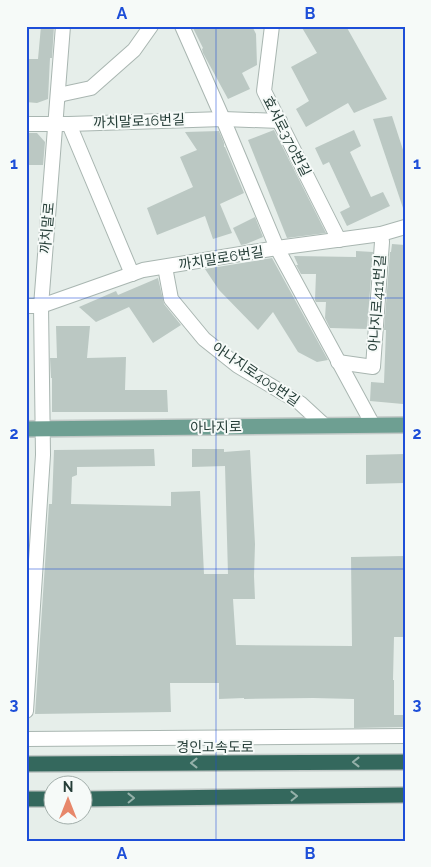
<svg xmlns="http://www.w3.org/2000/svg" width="431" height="867" font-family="Raleway,'Noto Sans KR',sans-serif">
<rect width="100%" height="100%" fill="#e6eeea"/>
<!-- building -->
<g fill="#bbc8c3">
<polygon points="41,26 54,26 52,58 50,58 48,99 37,103 26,102 26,59 38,59"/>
<polygon points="192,26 252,26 256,34 257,65 242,73 250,89 228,99 203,53 202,49 203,48"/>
<polygon points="301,26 346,26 387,99 354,113 348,103 306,127 296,109 309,101 291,67 317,53"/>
<polygon points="392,116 405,156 405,208 403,208 373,119"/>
<polygon points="274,130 326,233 287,238 248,140"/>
<polygon points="354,130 361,146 350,152 371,197 383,192 390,206 347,226 340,212 350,207 329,162 323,165 315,148"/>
<polygon points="219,131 224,143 224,147 225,147 244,193 220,204 232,233 213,239 205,216 157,235 147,208 193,187 180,157 197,150 185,132"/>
<polygon points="26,133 37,133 45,142 43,165 26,165"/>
<polygon points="255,217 263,237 246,244 241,245 233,228"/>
<polygon points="392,244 405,245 405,371 403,404 370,401 371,382 384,383 386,330 384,330 390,252 391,252"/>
<polygon points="356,251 373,252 367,329 330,328 325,318 326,302 316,302 315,300 316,274 301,274 296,265 298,265 294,256 356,257"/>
<polygon points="272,258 328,360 317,362 298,352 273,312 258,330 219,290 205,269"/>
<polygon points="158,278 164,304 181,325 153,343 129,307 96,322 79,307 116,291 118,295"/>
<polygon points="56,326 90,326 87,358 126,357 125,390 167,390 168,412 52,412 52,378 51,378 50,358 57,358"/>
<polygon points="154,449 155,466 77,467 77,475 72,477 71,504 171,506 171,492 200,491 204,574 228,574 225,466 192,467 192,449 224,449 224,452 250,450 255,544 254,576 255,599 233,599 236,645 352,646 351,557 405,556 405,637 394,637 393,680 394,680 394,715 405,715 405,727 354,728 354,699 313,698 244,699 244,698 219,699 219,683 170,683 171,712 35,714 49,504 52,504 54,450"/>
<polygon points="405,454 405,483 366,484 366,455"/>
</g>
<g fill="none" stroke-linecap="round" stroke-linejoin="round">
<defs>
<g id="minor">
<polyline points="182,26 223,119 277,248 373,425"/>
<polyline points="272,26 264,91 339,240"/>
<polyline points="58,96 63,94 91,88 134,50 151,26"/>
<polyline points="26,124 69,124 223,119 280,121"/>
<polyline points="69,124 132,274"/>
<polyline points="165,267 171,299 204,339 238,366 300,403 325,426"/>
<polyline points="26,306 41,306 143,270 277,248 381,234 405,227"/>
<polyline points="338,362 373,367 382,242 381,234"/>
<polyline points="26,711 43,455 41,306 63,26"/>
<polyline points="26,739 405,736"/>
</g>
<polyline id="major" points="26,429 405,425"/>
<g id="highway">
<polyline points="26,764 405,762"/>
<polyline points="26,799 52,799"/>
<polyline points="82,799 405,795"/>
</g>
</defs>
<!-- minor casing -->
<use href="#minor" stroke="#a9b6b1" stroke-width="16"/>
<!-- major casing -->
<use href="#major" stroke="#c2c9c7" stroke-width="18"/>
<!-- highway casing -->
<use href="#highway" stroke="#c2c9c7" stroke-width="18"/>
<!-- minor -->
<use href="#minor" stroke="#fff" stroke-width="14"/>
<!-- major -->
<use href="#major" stroke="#6e9f92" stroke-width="15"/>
<!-- highway -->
<use href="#highway" stroke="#34685d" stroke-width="15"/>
</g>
<!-- one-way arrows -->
<defs><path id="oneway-chevron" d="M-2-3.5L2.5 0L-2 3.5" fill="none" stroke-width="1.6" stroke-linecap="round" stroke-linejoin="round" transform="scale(1.25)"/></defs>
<g stroke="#95b1aa">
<use href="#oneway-chevron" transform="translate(356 762) rotate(180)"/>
<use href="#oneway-chevron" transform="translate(194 763) rotate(180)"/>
<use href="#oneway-chevron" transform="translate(294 796) rotate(-1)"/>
<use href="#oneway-chevron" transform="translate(131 798) rotate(-1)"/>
</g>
<!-- grid -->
<path fill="none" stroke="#1d4ed8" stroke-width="1" stroke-opacity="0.55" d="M216,26V841M26,298H405M26,569H405"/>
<g text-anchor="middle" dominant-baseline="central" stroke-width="4" stroke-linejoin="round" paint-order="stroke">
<!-- street labels -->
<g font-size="14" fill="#263e38" stroke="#f6faf8">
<text transform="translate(139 121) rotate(-2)">까치말로16번길</text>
<text transform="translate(287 136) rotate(63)">효서로370번길</text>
<text transform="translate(47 228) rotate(-85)">까치말로</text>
<text transform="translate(221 258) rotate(-9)">까치말로6번길</text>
<text transform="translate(377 303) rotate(-86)">아나지로411번길</text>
<text transform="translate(256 374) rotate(34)">아나지로409번길</text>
<text transform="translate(216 427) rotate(-1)">아나지로</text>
<text x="215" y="747">경인고속도로</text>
</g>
</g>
<!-- border -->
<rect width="431" height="867" fill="none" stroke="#f6faf8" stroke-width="55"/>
<!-- north arrow -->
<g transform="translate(68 800)"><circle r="24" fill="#f6faf8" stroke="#a3afab"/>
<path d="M0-4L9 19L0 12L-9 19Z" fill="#e7876a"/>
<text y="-8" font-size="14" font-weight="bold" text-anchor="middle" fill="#263e38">N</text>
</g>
<rect x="28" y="28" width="376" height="812" fill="none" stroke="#1d4ed8" stroke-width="2"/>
<g font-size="16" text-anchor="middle" font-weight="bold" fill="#1d4ed8">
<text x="122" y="19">A</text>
<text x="310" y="19">B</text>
<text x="14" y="169">1</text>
<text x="417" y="169">1</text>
<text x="14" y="439">2</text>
<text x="417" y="439">2</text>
<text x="14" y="710">3</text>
<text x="417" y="710">3</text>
<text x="122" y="859">A</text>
<text x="310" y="859">B</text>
</g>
</svg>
